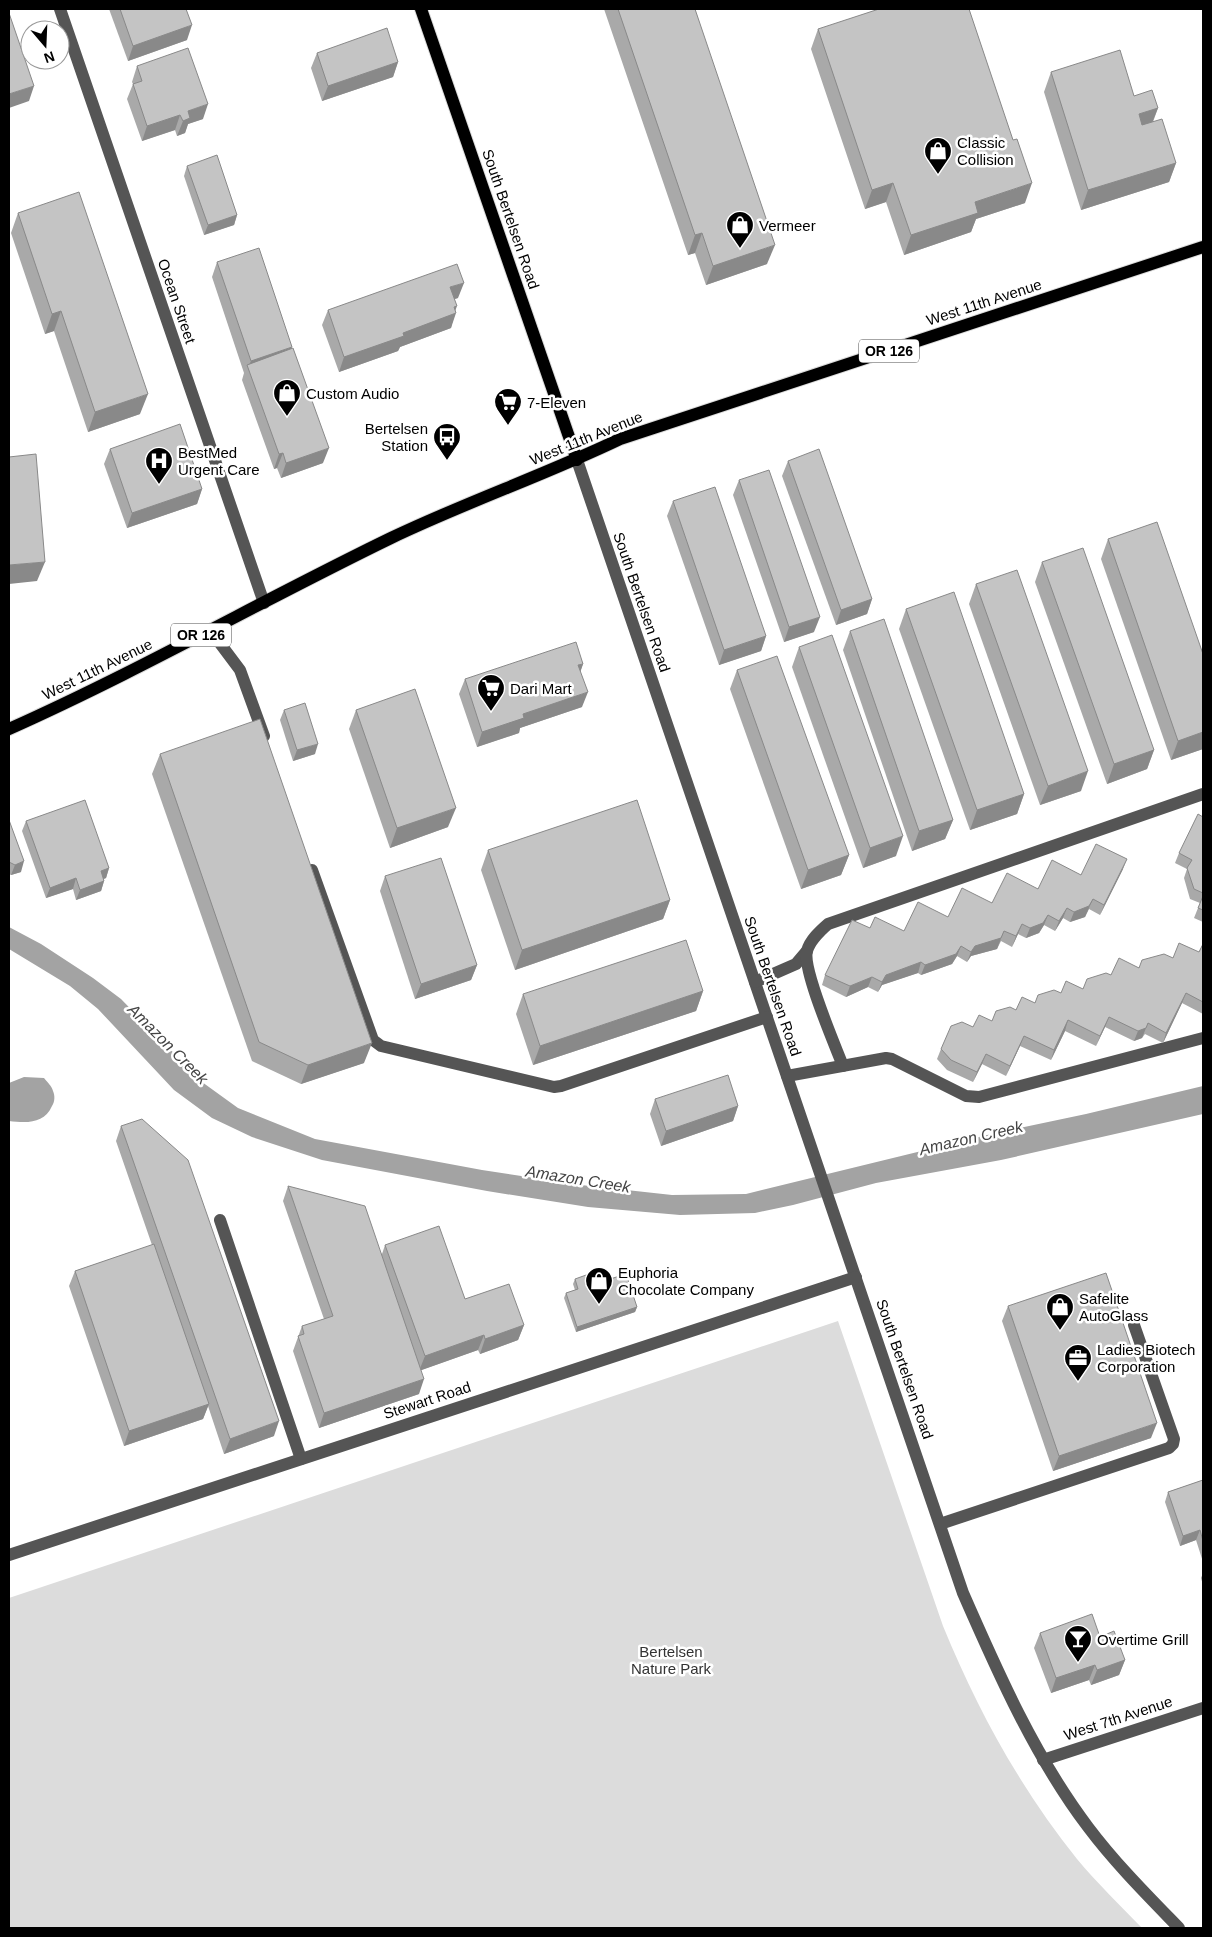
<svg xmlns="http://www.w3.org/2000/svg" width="1212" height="1937" font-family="Arial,sans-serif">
<rect width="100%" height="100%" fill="#fff"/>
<!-- green -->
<path fill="#dcdcdc" d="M838,1321L943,1626C977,1709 1020,1788 1077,1859C1097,1883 1120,1905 1142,1928H9V1598Z"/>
<!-- water -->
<g fill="#a3a3a3">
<polygon points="9,927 41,944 93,978 121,999 202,1082 238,1108 315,1139 482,1170 581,1185 672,1195 746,1194 987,1135 1086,1114 1203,1086 1203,1114 1001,1160 876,1183 793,1205 755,1213 680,1215 588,1207 487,1191 322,1160 252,1137 212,1118 174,1090 98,1009 70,986 9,949"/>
<path d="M24,1077L44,1078C47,1082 52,1086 53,1091C55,1095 55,1102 52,1106C44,1124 27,1123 9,1121V1083Z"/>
</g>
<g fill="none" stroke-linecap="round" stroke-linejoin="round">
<defs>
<g id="major">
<polyline points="421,9 577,460"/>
<path d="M9,729C139,671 263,600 391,538C466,502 545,475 620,439L1203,247"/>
</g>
</defs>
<!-- major casing -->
<use href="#major" stroke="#dbdbdb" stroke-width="14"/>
<!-- minor -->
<g stroke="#555" stroke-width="12">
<polyline points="60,9 264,603"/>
<path d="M577,460L963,1593C998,1673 1035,1757 1088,1827C1115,1863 1148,1896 1179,1928"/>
<polyline points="210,630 240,670 264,736"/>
<polyline points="312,870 373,1040 381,1046 554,1087 561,1086 767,1017"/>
<polyline points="755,982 796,964 807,951"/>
<path d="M843,1066C835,1045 802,969 807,951C810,940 820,931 828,924L1203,794"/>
<polyline points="787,1076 886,1058 892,1059 966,1096 979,1097 1203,1038"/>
<polyline points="220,1220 301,1459"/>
<polyline points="940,1524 1169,1448 1173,1444 1174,1439 1134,1325"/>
<polyline points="9,1555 856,1277"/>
<polyline points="1043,1760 1203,1708"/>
</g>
<!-- major -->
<use href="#major" stroke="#000" stroke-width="12"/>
</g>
<!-- wall -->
<g fill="#a9a9a9">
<polygon points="109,9 186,9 187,40 128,61"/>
<polygon points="604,9 695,9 767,264 706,285 695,253 688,255"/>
<polygon points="818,29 1025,203 976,219 971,232 904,255 886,202 865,209 811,49"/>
<polygon points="317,53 398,62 393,77 322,101 311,68"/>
<polygon points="137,66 203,119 188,124 185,133 177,136 175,130 142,141 127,99 133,84 132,82"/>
<polygon points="1051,72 1134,96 1158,108 1153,122 1176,163 1169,182 1081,210 1044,92"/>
<polygon points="187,166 237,215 234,225 204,235 184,176"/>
<polygon points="18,213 140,414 88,432 54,331 45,334 11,233"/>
<polygon points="217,262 291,349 323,463 281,478 277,468 274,469 242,380 244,373 212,277"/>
<polygon points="458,298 455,299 455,310 451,328 400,347 398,351 339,372 322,325 328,310"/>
<polygon points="110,449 202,489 197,504 127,528 104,464"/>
<polygon points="788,461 872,599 867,614 836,625 782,476"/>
<polygon points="739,480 814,632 784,642 733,495"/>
<polygon points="673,501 766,636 761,651 719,665 667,516"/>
<polygon points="1108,539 1203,654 1203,749 1171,760 1101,559"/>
<polygon points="1042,562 1154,750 1147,769 1107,784 1035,582"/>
<polygon points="976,584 1081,791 1040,805 969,604"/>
<polygon points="906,609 1024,794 1017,814 970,830 899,629"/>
<polygon points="850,631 953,820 945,839 912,851 843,650"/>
<polygon points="799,647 896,856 863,868 792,667"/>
<polygon points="583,664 580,672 582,707 520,728 519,733 477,747 459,694 465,679"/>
<polygon points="737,670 849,855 841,875 801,889 730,689"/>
<polygon points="284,710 315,754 293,761 280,720"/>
<polygon points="356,710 448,827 390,848 349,729"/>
<polygon points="160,754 364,1063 301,1084 252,1061 152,774"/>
<polygon points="1203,817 1203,922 1194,918 1200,903 1190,899 1184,878 1187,869 1175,863 1179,853"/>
<polygon points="9,820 21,872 11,875 9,874"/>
<polygon points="26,821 109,868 106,878 104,879 104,881 101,891 76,900 73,889 46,898 22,831"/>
<polygon points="488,850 670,900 663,919 515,970 481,870"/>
<polygon points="1123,869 1100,915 1089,909 1085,917 1070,922 1063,918 1055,931 1044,925 1039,933 1026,938 1018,934 1012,947 1001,941 997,949 971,956 967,962 957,956 952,964 921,975 918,973 882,985 878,992 868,987 846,997 822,985 825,975 870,928 904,931 1081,875"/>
<polygon points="385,876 477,965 471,980 415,999 380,891"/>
<polygon points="1203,944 1203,1014 1182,1003 1163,1043 1145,1034 1142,1038 1134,1041 1105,1027 1096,1046 1065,1031 1051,1060 1020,1046 1006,1076 982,1064 973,1082 947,1070 937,1059 941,1049 973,1027 992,1021 1016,1010 1061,993 1083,989 1111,975 1173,958 1199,952"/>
<polygon points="703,991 696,1011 533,1065 516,1014 523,994"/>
<polygon points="655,1099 738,1106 733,1121 661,1146 650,1114"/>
<polygon points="121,1126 274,1436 224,1454 208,1406 203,1419 124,1446 69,1286 75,1271 152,1245 116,1141"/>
<polygon points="288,1186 382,1254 385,1245 465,1299 524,1325 518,1340 480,1354 478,1350 421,1370 419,1394 319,1428 293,1351 302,1326 324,1319 283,1201"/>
<polygon points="575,1279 607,1280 637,1307 635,1312 576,1332 564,1298 566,1293 575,1290 573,1284"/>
<polygon points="1008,1306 1151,1438 1053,1471 1002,1321"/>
<polygon points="1203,1480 1203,1562 1196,1540 1180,1546 1165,1502 1168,1492"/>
<polygon points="1203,1573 1203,1585 1201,1578"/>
<polygon points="1040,1633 1100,1637 1125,1660 1119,1675 1091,1685 1089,1680 1051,1693 1034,1648"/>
</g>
<!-- shaded-wall -->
<g fill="#898989">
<polygon points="192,25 187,40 128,61 133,46"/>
<polygon points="398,62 393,77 322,101 328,86"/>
<polygon points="34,86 29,101 9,108 9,94"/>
<polygon points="208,104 203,119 188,124 185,133 177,136 183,121 188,111"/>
<polygon points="1158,108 1150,128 1132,134 1139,114"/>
<polygon points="180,115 175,130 142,141 147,126"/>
<polygon points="1176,163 1169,182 1081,210 1088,190"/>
<polygon points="893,183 886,202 865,209 872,190"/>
<polygon points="1032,183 1025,203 976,219 971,232 904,255 911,235 975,202"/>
<polygon points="237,215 234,225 204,235 208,225"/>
<polygon points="702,233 695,253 688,255 695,235"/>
<polygon points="775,245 767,264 706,285 713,266"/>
<polygon points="464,283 458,298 445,302 450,287"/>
<polygon points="457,306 454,314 456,313 451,328 400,347 398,351 339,372 344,357 403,333"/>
<polygon points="61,311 54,331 45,334 52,314"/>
<polygon points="292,347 287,362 248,367 251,361"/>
<polygon points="148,394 140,414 88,432 95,412"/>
<polygon points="329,448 323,463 281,478 286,463"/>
<polygon points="283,453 277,468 274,469 279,454"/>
<polygon points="202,489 197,504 127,528 132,513"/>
<polygon points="45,562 37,581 9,584 9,565"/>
<polygon points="872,599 867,614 836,625 841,610"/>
<polygon points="820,617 814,632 784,642 789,627"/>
<polygon points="766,636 761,651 719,665 724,650"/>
<polygon points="583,664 578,679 578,665"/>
<polygon points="588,692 582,707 520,728 519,733 477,747 482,732 523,714"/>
<polygon points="1203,732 1203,749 1171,760 1178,741"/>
<polygon points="318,744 315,754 293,761 297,750"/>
<polygon points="1154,750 1147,769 1107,784 1114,764"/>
<polygon points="1088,771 1081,791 1040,805 1048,786"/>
<polygon points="1024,794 1017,814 970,830 977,810"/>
<polygon points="456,808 448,827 390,848 397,828"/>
<polygon points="953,820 945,839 912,851 919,831"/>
<polygon points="903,836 896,856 863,868 870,848"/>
<polygon points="849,855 841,875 801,889 808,870"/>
<polygon points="1127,859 1123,869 1100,915 1104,905"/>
<polygon points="24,861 21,872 11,875 15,865"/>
<polygon points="109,868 106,878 97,881 101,871"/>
<polygon points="76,878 73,889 46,898 50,888"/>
<polygon points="104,881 101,891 76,900 80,890"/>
<polygon points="1093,899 1085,917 1070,922 1074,912"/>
<polygon points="670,900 663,919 515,970 522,950"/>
<polygon points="1067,908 1063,918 1055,931 1059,921"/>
<polygon points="1048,915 1044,925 1039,933 1026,938 1030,928"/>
<polygon points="1022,924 1018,934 1012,947 1016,936"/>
<polygon points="1004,931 997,949 971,956 967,962 971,952 975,946"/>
<polygon points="961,946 957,956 952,964 921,975 925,965"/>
<polygon points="921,962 918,973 882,985 878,992 882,982 886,975"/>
<polygon points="477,965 471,980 415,999 421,984"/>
<polygon points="872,977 868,987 846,997 850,986"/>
<polygon points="703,991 696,1011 533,1065 540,1046"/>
<polygon points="1186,993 1182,1003 1163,1043 1166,1033"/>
<polygon points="1109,1017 1105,1027 1096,1046 1100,1036"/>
<polygon points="1068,1020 1065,1031 1051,1060 1054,1050"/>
<polygon points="1148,1023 1142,1038 1134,1041 1138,1031"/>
<polygon points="1024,1036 1020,1046 1006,1076 1010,1066"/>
<polygon points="372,1043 364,1063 301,1084 308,1065"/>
<polygon points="986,1054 982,1064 973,1082 977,1072"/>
<polygon points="738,1106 733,1121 661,1146 666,1131"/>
<polygon points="637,1307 635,1312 576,1332 577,1327"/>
<polygon points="524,1325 518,1340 480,1354 485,1339"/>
<polygon points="484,1335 478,1350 419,1371 425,1356"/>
<polygon points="424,1379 419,1394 319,1428 324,1413"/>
<polygon points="209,1404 203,1419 124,1446 129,1431"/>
<polygon points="279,1421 274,1436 224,1454 230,1439"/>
<polygon points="1157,1423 1151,1438 1053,1471 1059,1456"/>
<polygon points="1200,1530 1196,1540 1180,1546 1183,1536"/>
<polygon points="1125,1660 1119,1675 1091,1685 1097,1670"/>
<polygon points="1095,1665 1089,1680 1051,1693 1056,1678"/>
</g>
<!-- building -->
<g fill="#c4c4c4" stroke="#898989">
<polygon points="120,9 186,9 192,25 133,46"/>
<polygon points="618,9 695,9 775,245 713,266 702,233 695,235"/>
<polygon points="879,9 969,9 1013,140 1017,139 1032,183 975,202 978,213 911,235 893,183 872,190 818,29"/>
<polygon points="9,13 34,86 9,94"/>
<polygon points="387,28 398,62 328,86 317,53"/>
<polygon points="188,48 208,104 188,111 190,118 183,121 180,115 147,126 133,84 142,81 137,66"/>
<polygon points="1120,50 1134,96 1152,90 1158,108 1139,114 1142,125 1162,119 1176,163 1088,190 1051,72"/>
<polygon points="217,155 237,215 208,225 187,166"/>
<polygon points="79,192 148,394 95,412 61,311 52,314 18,213"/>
<polygon points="259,248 292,347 251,361 217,262"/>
<polygon points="457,264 464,283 450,287 457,306 454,307 456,313 403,333 404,336 344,357 328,310"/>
<polygon points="293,348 329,448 286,463 283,453 279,454 247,365"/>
<polygon points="180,424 202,489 132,513 110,449"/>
<polygon points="819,449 872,599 841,610 788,461"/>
<polygon points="36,454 45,562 9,565 9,457"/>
<polygon points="769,470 820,617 789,627 739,480"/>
<polygon points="715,487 766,636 724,650 673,501"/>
<polygon points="1157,522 1203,654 1203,732 1178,741 1108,539"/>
<polygon points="1083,548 1154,750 1114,764 1042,562"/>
<polygon points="1017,570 1088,771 1048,786 976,584"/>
<polygon points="954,592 1024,794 977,810 906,609"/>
<polygon points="884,619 953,820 919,831 850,631"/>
<polygon points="832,635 903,836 870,848 799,647"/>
<polygon points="576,642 583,664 578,665 588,692 523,714 524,718 482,732 465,679"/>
<polygon points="777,656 849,855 808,870 737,670"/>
<polygon points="415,689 456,808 397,828 356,710"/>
<polygon points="305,703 318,744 297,750 284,710"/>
<polygon points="260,719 372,1043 308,1065 259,1042 160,754"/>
<polygon points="85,800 109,868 101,871 104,881 80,890 76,878 50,888 26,821"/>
<polygon points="637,800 670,900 522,950 488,850"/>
<polygon points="1198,814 1203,817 1203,893 1194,889 1187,868 1192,860 1179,853"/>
<polygon points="9,820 24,861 15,865 9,862"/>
<polygon points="1096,844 1127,859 1104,905 1093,899 1089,906 1074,912 1067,908 1059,921 1048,915 1043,923 1030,928 1022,924 1016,936 1004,931 1001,938 975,946 971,952 961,946 956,954 925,965 921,962 886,975 882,982 872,977 850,986 825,975 852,920 870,928 875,917 904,931 918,902 948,917 962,888 992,903 1007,873 1038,889 1052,860 1081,875"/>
<polygon points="441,858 477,965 421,984 385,876"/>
<polygon points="1203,896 1203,910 1198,908"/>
<polygon points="686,940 703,991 540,1046 523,994"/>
<polygon points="1179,943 1199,952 1203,944 1203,1002 1186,993 1166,1033 1148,1023 1146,1028 1138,1031 1109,1017 1100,1036 1068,1020 1054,1050 1024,1036 1010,1066 986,1054 977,1072 951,1060 941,1049 951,1026 962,1022 973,1027 979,1015 992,1021 996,1011 1010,1007 1016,1010 1022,997 1035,1003 1038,995 1054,990 1061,993 1066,981 1083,989 1087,979 1106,973 1111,975 1119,958 1139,968 1142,960 1164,954 1173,958"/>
<polygon points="728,1075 738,1106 666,1131 655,1099"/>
<polygon points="142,1119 188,1160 279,1421 230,1439 121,1126"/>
<polygon points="288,1186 365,1206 424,1379 324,1413 298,1336 304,1334 302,1326 333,1316"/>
<polygon points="439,1226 465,1299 509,1284 524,1325 485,1339 484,1335 425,1356 385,1245"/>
<polygon points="154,1244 209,1404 129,1431 75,1271"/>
<polygon points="603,1269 607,1280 626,1274 637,1307 577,1327 566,1293 578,1289 575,1279"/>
<polygon points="1106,1273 1157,1423 1059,1456 1008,1306"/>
<polygon points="1203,1480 1203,1541 1200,1530 1183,1536 1168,1492"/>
<polygon points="1092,1614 1100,1637 1114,1631 1125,1660 1097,1670 1095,1665 1056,1678 1040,1633"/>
</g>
<!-- icons -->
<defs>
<symbol id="shop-pin" viewBox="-11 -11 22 30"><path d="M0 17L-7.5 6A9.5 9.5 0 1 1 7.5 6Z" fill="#000" stroke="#fff"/><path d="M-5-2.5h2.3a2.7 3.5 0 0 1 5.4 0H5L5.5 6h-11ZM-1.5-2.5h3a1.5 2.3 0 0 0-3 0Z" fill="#fff"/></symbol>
<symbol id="supermarket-pin" viewBox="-11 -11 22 30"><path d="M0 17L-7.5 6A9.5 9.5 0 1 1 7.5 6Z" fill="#000" stroke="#fff"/><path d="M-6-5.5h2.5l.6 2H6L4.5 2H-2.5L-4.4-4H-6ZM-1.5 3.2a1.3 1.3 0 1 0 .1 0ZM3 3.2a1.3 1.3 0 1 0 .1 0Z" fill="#fff"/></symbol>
<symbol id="bus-pin" viewBox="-11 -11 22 30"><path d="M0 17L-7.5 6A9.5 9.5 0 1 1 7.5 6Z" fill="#000" stroke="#fff"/><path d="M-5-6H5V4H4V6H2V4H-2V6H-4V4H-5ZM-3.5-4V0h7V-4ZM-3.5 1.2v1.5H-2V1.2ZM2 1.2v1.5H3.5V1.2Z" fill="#fff"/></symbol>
<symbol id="hospital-pin" viewBox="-11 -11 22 30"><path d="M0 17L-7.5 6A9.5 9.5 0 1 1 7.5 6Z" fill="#000" stroke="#fff"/><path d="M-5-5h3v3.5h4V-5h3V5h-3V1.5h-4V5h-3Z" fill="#fff"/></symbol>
<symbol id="office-pin" viewBox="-11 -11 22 30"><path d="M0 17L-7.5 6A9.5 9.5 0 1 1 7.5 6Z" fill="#000" stroke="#fff"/><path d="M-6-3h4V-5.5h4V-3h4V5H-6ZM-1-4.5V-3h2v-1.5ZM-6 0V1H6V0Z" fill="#fff"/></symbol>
<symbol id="bar-pin" viewBox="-11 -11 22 30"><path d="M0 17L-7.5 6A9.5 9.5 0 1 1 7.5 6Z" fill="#000" stroke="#fff"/><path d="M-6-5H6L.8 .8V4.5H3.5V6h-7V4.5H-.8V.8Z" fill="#fff"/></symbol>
</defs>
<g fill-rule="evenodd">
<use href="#shop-pin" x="922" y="135" width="32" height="43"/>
<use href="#shop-pin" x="724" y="209" width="32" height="43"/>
<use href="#shop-pin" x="271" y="377" width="32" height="43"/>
<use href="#supermarket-pin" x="492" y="386" width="32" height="43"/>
<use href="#bus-pin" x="431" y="421" width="32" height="43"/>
<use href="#hospital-pin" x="143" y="445" width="32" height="43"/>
<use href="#supermarket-pin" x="475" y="672" width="32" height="43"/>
<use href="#shop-pin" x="583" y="1265" width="32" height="43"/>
<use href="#shop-pin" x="1044" y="1291" width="32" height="43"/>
<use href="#office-pin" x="1062" y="1342" width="32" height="43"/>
<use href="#bar-pin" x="1062" y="1623" width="32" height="43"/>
</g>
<g text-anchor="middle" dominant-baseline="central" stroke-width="5" stroke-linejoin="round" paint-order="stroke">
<!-- shield labels -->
<g fill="#fff" stroke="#4c4c4c" stroke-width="1">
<rect x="859" y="339.5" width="60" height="23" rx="4"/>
<rect x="171" y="623.5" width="60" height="23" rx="4"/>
</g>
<g font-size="14" font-weight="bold" fill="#000">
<text x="889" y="351">OR 126</text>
<text x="201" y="635">OR 126</text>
</g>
<!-- poi labels -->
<g font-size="15" fill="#000" stroke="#fff" text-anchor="start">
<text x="957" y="142">Classic<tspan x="957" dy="17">Collision</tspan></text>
<text x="759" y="225">Vermeer</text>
<text x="306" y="393">Custom Audio</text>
<text x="527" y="402">7-Eleven</text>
<text x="428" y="428" text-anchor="end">Bertelsen<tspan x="428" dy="17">Station</tspan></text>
<text x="178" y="452">BestMed<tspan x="178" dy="17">Urgent Care</tspan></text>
<text x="510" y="688">Dari Mart</text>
<text x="618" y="1272">Euphoria<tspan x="618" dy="17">Chocolate Company</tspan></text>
<text x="1079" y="1298">Safelite<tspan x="1079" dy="17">AutoGlass</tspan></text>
<text x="1097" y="1349">Ladies Biotech<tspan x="1097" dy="17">Corporation</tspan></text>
<text x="1097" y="1639">Overtime Grill</text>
</g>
<!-- street labels -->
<g font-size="15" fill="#000" stroke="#fff">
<text transform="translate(511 219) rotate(71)">South Bertelsen Road</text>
<text transform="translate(177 301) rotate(71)">Ocean Street</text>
<text transform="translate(984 302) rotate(-18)">West 11th Avenue</text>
<text transform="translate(586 438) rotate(-22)">West 11th Avenue</text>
<text transform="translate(642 602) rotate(71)">South Bertelsen Road</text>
<text transform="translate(97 669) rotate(-26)">West 11th Avenue</text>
<text transform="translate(773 986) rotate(71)">South Bertelsen Road</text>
<text transform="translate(905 1369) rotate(71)">South Bertelsen Road</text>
<text transform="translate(427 1400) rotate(-18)">Stewart Road</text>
<text transform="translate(1118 1718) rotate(-18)">West 7th Avenue</text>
</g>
<!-- park labels -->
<g font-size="15" fill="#333" stroke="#fff">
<text x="671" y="1651">Bertelsen<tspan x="671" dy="17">Nature Park</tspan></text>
</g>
<!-- water labels -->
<g font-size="16" font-style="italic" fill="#444" stroke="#fff">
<text transform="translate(168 1044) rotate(45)">Amazon Creek</text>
<text transform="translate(971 1138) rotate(-13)">Amazon Creek</text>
<text transform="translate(578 1179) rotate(9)">Amazon Creek</text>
</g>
</g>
<!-- border -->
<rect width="1212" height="1937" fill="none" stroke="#000000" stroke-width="20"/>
<!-- north arrow -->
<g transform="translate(45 45) rotate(161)"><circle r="24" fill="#ffffff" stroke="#999999"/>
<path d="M0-4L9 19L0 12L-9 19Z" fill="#000000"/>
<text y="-8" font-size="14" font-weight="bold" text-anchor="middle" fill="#000000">N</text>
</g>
</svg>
